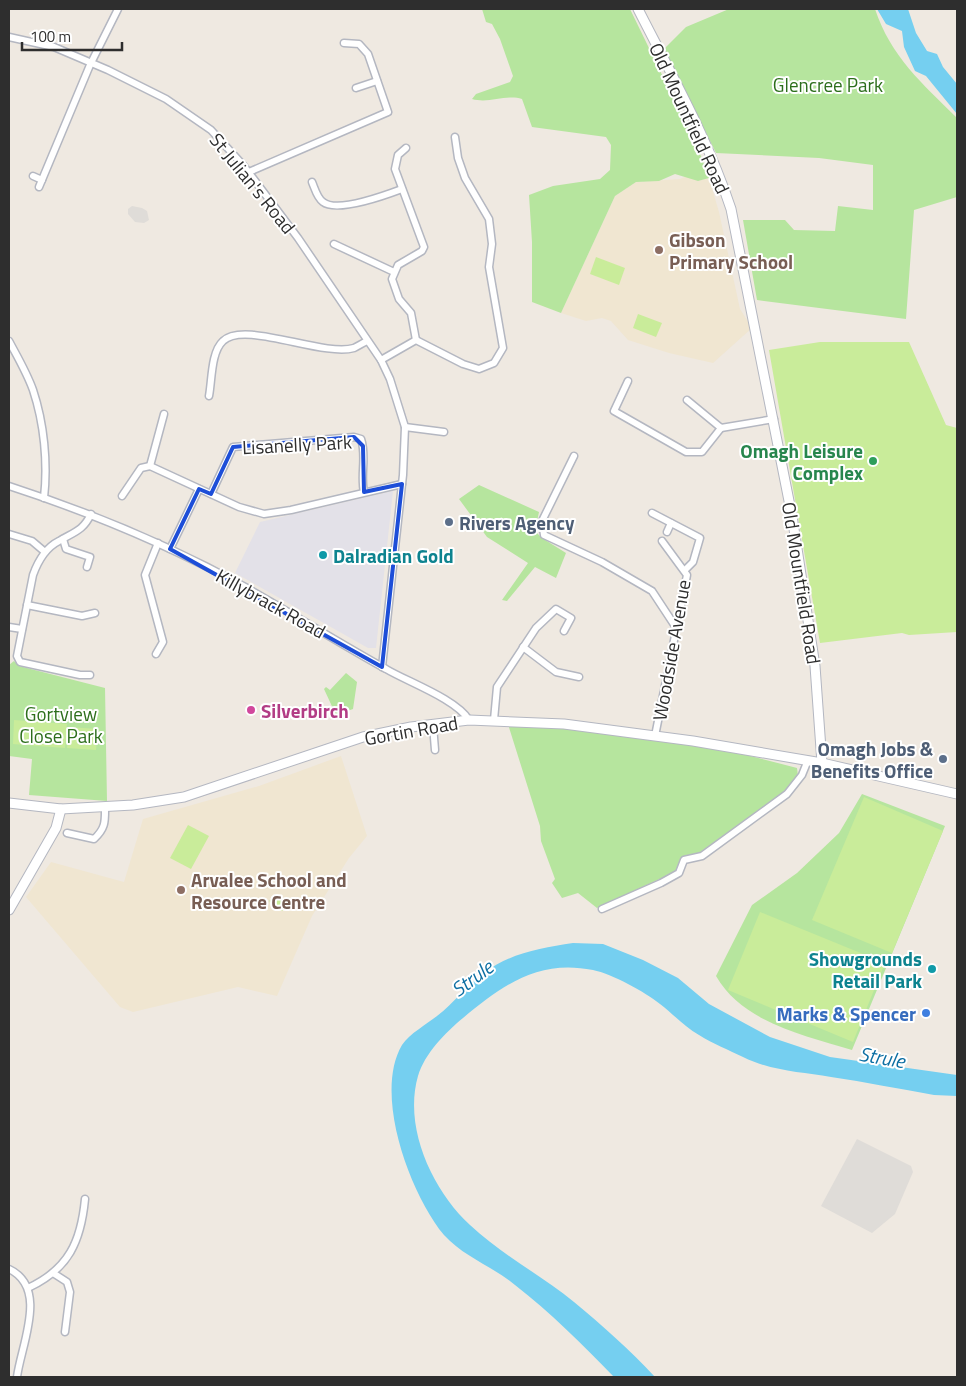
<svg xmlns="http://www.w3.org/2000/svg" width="966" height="1386" font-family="'Titillium Web',sans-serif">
<rect width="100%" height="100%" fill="#efe9e1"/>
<!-- industrial -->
<polygon fill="#e3e1e8" points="393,491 376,648 368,648 235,573 260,522"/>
<!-- education -->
<g fill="#f0e6d1">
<polygon points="687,176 698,181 709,178 719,212 740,309 752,328 713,363 669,353 628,340 611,321 602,318 586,321 561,313 615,196 636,182 680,179"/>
<polygon points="341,756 367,836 349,858 312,916 277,996 238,987 133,1012 120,1007 26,897 51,862 124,882 143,819 259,786"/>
</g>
<!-- green -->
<g fill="#b6e59e">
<path d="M482,9H630L699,151L709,178L698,181L675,174L659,181L636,182L615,196L561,313L532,302V242L529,195L553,186L600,179L610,170L611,145L606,137L532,127L522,99C506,94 489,104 472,99L476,94L510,82L513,76L500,39L492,24L486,22Z"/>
<path d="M729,9H875C891,57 922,83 957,118V197L914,210L906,319L757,300L743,220H785L794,230L835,231L838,206L873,210V165L819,158L716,153L664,49L686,27Z"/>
<polygon points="479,485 539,512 535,531 542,538 566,553 556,578 535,567 507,601 502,600 528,563 487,537 459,499"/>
<polygon points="14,661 19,666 105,688 107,801 29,795 32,759 9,756 9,665"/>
<polygon points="346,673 357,682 353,709 336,715 324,689 326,687 330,690"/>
<polygon points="507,721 693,741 797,768 798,776 783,793 699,853 681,858 677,871 597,908 578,893 562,898 552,883 555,879 541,841 540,826"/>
<path d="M862,794L945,826L852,1050C804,1035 743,1023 716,976L752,905L797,873L839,833Z"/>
</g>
<!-- pitch -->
<g fill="#c9ec9a">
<polygon points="596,257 625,268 619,285 590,274"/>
<polygon points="638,314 662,323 656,337 633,328"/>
<polygon points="820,342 909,342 946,425 957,428 957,632 909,635 902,633 820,643 769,350"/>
<polygon points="14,720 67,724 65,748 13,744"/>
<polygon points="68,727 98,729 96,750 67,748"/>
<polygon points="864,797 943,831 892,953 812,920"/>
<polygon points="188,825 209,836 191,869 170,858"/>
<polygon points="275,895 287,905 282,911 269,901"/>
<polygon points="760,912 885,963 853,1042 728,990"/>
</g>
<!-- plaza -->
<g fill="#dfdcd8">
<polygon points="132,206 142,208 147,211 149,220 144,223 135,222 128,214 128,209"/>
<polygon points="857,1139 911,1166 913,1172 895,1214 872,1233 821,1206"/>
</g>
<!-- water -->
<g fill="#75cff0">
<polygon points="877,9 908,9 916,33 927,51 937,54 943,67 957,84 957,114 926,76 915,71 904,47 902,31 886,24"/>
<path d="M573,943L603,944L643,960L678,978L709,1004L770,1037L830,1057L957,1075V1096L934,1095C900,1089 865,1082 831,1077C801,1072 771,1071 743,1057C729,1050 713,1044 699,1035C685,1027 673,1014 660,1004C645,992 612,974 593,970C538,959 503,985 463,1018C445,1033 425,1053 418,1076C403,1128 433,1191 470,1225C502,1255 541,1275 574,1302C603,1326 630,1350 655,1377H614C583,1345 550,1312 515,1285C492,1266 464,1257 444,1235C410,1194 373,1094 402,1045C409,1034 427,1024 437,1016C454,1003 467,985 484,973C510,953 541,948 573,943Z"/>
</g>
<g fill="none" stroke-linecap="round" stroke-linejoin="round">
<defs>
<g id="street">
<polyline points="9,37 54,47 108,70 166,99 211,130 243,165 298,238 381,360 390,379 405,427 403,475 382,667"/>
<polyline points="356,88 377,81"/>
<polyline points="406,148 398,155 395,169 424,247 422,251 398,265 392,279 399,299 411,313 416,340"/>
<polyline points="249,172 388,112 368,54 359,44 344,43"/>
<polyline points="33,176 42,180"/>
<path d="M312,182C315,189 317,198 323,202C337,213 386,195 402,189"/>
<polyline points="39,187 90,65 118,9"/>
<polyline points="334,244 394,272"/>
<path d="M9,341C17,356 27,373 33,390C44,423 48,463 44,498"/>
<polyline points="381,360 416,340 463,364 479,369 494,363 503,348 489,267 492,244 489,219 465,178 458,158 455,137"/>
<polyline points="628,381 614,411 686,452 702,452 721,428"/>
<path d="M209,396C212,380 211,352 223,341C244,320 322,357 354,348C358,346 363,343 367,341"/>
<polyline points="687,400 721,428 774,419"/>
<polyline points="405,427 444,432"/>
<polyline points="574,456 542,521 544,535 602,562 652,591 677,629"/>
<polyline points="150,466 239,507 264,514 291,510 402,484"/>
<polyline points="150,466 164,414"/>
<path d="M9,486C92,513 169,545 245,587C293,614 339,643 386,669C408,682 456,699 469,720"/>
<path d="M211,494L233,447L354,437L361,439C367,456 360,475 364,492"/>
<polyline points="122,496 141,468 150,466"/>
<polyline points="652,513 700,538 693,562 685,570"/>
<polyline points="667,532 671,523"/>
<polyline points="9,534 32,541 45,552"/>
<polyline points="63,539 66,549 90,557 87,567"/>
<polyline points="170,549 199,489"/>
<polyline points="27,605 82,616 95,613"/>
<polyline points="9,627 22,629"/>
<polyline points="523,647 556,672 579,677"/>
<polyline points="156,654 163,642 145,575 158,543"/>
<path d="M90,675H80L20,662L17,656L33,575C38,561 45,548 59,541C74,532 83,531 91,514"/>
<polyline points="494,720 497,687 536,628 556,609 571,618 564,631"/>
<polyline points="433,725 435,750"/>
<polyline points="655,736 687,575 662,541"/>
<path d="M67,833L94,839C106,828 105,821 105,807"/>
<polyline points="602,909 661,883 679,873 684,860 702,856 787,794 802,775 808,760"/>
<path d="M9,1269C49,1288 21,1345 17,1377"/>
<polyline points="53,1273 67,1282 70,1292 65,1332"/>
<path d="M28,1288C69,1269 81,1241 85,1199"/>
</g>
<g id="secondary">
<path d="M638,9C671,74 708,139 731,209L792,516L815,666L822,763"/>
<polyline points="9,803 61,809 133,805 184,797 363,737 411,727 469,720 564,724 693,741 822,763 957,794"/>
<polyline points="9,910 56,828 61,809"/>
</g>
</defs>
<!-- street casing -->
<use href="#street" stroke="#b4b7c1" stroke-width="9"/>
<!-- secondary casing -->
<use href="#secondary" stroke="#b4b7c1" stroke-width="11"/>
<!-- street -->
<use href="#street" stroke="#fff" stroke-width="6"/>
<!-- secondary -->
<use href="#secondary" stroke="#fff" stroke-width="9"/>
</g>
<!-- marked area -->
<path fill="none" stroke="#1d4ed8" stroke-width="4" stroke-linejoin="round" d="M354,437L363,446L364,492L402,484L382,667L170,549L199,489L211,494L233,447Z"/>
<!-- markers -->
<g fill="#8d6e63" stroke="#fff" stroke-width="2">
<circle cx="659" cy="250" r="5"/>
<circle cx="181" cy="890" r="5"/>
</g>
<circle fill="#2e9e5b" stroke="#fff" stroke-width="2" cx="873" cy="461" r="5"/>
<g fill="#5c6f8a" stroke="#fff" stroke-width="2">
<circle cx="449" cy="522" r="5"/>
<circle cx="943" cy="759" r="5"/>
</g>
<g fill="#0f9aa8" stroke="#fff" stroke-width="2">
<circle cx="323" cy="555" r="5"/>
<circle cx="932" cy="969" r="5"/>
</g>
<circle fill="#d1479c" stroke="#fff" stroke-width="2" cx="251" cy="710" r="5"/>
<circle fill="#3f7fe0" stroke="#fff" stroke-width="2" cx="926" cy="1013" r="5"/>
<g text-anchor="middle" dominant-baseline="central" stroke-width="4" stroke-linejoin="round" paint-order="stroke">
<!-- park labels -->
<g font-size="19" fill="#2c6e1b" stroke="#fff">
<text x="828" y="84">Glencree Park</text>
<text x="61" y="713">Gortview<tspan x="61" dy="22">Close Park</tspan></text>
</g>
<!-- street labels -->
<g font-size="19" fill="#2e2e2e" stroke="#fff">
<text transform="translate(690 118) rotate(65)">Old Mountfield Road</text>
<text transform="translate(253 183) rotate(51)">St Julian's Road</text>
<text transform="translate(297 444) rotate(-3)">Lisanelly Park</text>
<text transform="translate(802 583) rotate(81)">Old Mountfield Road</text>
<text transform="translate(271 603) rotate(29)">Killybrack Road</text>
<text transform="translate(671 650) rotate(-80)">Woodside Avenue</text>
<text transform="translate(411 730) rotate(-10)">Gortin Road</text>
</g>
<!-- education labels -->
<g font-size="19" font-weight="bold" fill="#785e54" stroke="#fff" text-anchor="start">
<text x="669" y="239">Gibson<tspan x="669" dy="22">Primary School</tspan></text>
<text x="191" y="879">Arvalee School and<tspan x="191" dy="22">Resource Centre</tspan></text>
</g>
<!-- leisure labels -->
<g font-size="19" font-weight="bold" fill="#27864d" stroke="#fff" text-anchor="end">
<text x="863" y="450">Omagh Leisure<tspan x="863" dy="22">Complex</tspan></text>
</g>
<!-- service labels -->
<g font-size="19" font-weight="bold" fill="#4e5e75" stroke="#fff" text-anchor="start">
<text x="459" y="522">Rivers Agency</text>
<text x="933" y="748" text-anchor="end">Omagh Jobs &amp;<tspan x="933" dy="22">Benefits Office</tspan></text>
</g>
<!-- culture labels -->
<g font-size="19" font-weight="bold" fill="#0d838f" stroke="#fff" text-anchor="start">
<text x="333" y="555">Dalradian Gold</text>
<text x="922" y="958" text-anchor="end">Showgrounds<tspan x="922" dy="22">Retail Park</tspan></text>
</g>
<!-- hotel labels -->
<g font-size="19" font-weight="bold" fill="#b23c85" stroke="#fff" text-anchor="start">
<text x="261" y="710">Silverbirch</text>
</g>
<!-- shop labels -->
<g font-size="19" font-weight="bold" fill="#366cbe" stroke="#fff" text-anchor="end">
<text x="916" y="1013">Marks &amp; Spencer</text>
</g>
<!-- water labels -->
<g font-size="20" font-style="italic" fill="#0d6fa3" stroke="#fff">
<text transform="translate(472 978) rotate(-37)">Strule</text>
<text transform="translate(882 1057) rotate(10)">Strule</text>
</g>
</g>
<!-- border -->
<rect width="966" height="1386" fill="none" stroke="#2e2e2e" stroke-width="20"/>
<!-- scale -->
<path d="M22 42v8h100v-8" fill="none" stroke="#2e2e2e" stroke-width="2.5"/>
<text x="30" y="42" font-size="15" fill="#2e2e2e" stroke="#ffffff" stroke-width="4" paint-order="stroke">100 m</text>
</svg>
